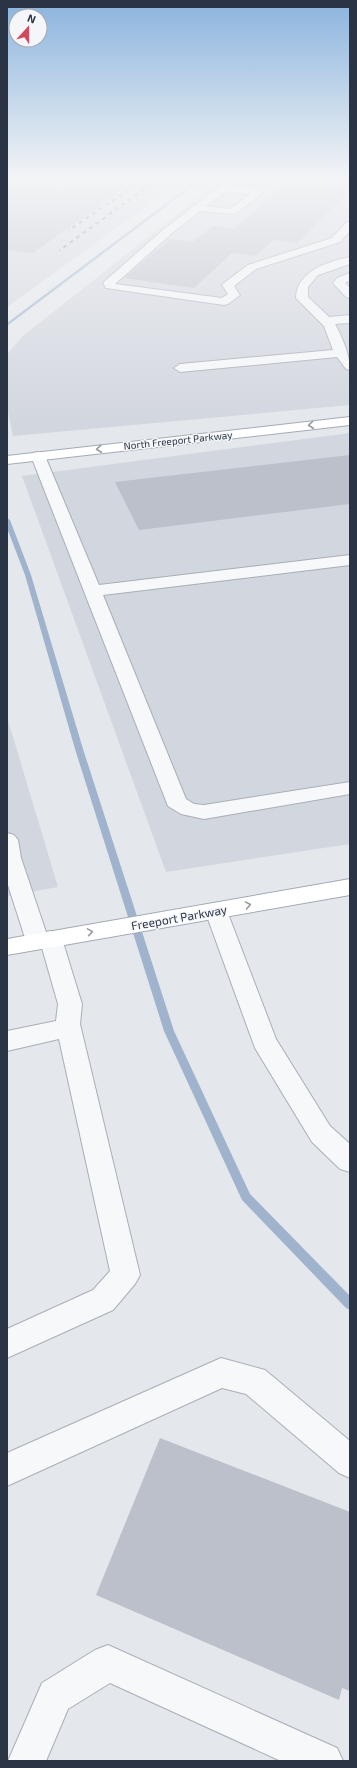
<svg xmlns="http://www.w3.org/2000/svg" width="357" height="1768" font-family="'Exo 2',sans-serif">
<rect width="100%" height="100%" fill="#e4e7ec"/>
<!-- built -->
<g fill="#d2d6de">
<polygon points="7,177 187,177 7,307"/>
<polygon points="224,177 329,177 350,179 350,405 13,436 7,407 7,354 23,336"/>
<polygon points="350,433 350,844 166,872 22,476"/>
<polygon points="7,717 58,887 7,896"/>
</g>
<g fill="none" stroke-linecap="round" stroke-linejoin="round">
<!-- stream -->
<g fill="#9fb4cc" fill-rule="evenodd">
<polygon points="201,177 205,177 7,326 7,323"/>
<polygon points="7,518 10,520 31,575 83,749 174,1031 250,1194 350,1296 350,1310 346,1308 242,1200 164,1031 75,749 25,575 7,528"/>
</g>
</g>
<!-- building -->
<g fill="#bbc0ca">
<polygon points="294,177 350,182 350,191 297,243 273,240 256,256 232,253 194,288 124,278 170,239 193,242 212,226 234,229"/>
<polygon points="88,182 128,186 33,253 7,250 7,184 63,191 74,184 82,185"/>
<polygon points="350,455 350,504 139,530 115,482"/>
<polygon points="160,1438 350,1512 350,1691 342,1688 339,1700 96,1595"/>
</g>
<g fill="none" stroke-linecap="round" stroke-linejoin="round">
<defs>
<g id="minor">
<path d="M232,177H243L232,186L259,189L264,192L235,214L200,211L171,234L115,284L222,298L228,294L222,285L224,283L248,265L332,238L346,223L350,222V231L340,242L256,269L234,286L240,295L228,304L224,305L106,288L103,283L105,281L163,230ZM226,191L250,194L230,209L206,206Z"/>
<path d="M350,257V264L318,275L308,287V297L329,317L350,315V323L335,324C342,337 350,355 350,370L346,369L337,357L180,372L174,368L180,364L333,350L324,326L296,298C297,271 327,262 350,257Z"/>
<polygon points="350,273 350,280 345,283 350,288 350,298 346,297 333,283 337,278"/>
<polygon points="38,452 43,453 45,456 99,585 350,555 350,565 103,595 186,799 194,804 204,805 350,782 350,794 204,819 181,814 168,806 31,456 33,453"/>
<polygon points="7,833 14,835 18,840 21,858 46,932 51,931 59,933 62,939 82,1004 80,1024 140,1275 135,1284 113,1310 7,1358 7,1329 93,1290 110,1271 59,1039 7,1051 7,1031 56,1021 58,1004 42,948 38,949 30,947 26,941 7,882"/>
<polygon points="216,903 224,905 227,911 276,1039 330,1126 350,1144 350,1172 340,1169 312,1142 255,1048 205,911 208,905"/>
<polygon points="221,1358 265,1370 350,1441 350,1478 339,1473 246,1394 222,1388 7,1486 7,1453"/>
<polygon points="108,1645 337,1748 343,1761 281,1761 110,1683 68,1709 46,1761 8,1761 42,1683 95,1650"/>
</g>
<g id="major">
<polygon points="350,417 350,425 7,464 7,456"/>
<polygon points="350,879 350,895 7,955 7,939"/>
</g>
</defs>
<!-- minor casing -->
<use href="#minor" stroke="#a9aeb7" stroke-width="2"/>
<!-- major casing -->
<use href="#major" stroke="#a3abb8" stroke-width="2"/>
<!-- minor -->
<use href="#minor" fill="#f7f8fa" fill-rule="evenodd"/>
<!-- major -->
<use href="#major" fill="#fff" fill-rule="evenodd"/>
<defs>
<g id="rail">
<polyline points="69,230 130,189 153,178"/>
<polyline points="60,250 161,177"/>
</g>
</defs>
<!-- rail casing -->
<use href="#rail" stroke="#7d8696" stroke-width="2"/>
<!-- rail -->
<use href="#rail" stroke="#f4f6f9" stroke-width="1.5" stroke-dasharray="4" stroke-linecap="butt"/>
</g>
<!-- one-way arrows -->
<defs><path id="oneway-chevron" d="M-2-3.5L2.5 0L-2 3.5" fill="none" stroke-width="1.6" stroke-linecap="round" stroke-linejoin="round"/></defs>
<g stroke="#959aa2">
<use href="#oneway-chevron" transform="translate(311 425) rotate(174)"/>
<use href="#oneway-chevron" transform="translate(99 449) rotate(174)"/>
<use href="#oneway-chevron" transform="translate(248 905) rotate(-10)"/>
<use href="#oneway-chevron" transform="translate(90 932) rotate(-9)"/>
</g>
<!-- sky -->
<linearGradient id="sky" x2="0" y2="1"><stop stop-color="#8bb4dd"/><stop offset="0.42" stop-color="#f3f4f6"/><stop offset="1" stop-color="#f3f4f6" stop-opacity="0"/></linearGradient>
<rect width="357" height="424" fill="url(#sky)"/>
<g text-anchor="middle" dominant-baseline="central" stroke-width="3" stroke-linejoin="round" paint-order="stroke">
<!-- far-street labels -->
<g font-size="10" fill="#2b3445" stroke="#f4f6f9">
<text transform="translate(178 440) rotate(-6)">North Freeport Parkway</text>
</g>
<!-- street labels -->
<g font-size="12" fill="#2b3445" stroke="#f4f6f9">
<text transform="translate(179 917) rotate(-10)">Freeport Parkway</text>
</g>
</g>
<!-- border -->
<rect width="357" height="1768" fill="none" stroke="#2b3445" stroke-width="16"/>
<!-- north arrow -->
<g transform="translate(28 28) rotate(21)"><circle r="19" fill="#f4f6f9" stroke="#a4a8b1"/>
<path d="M0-3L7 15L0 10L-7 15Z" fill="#d1495b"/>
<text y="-6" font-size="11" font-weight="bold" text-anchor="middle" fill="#2b3445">N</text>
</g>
</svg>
